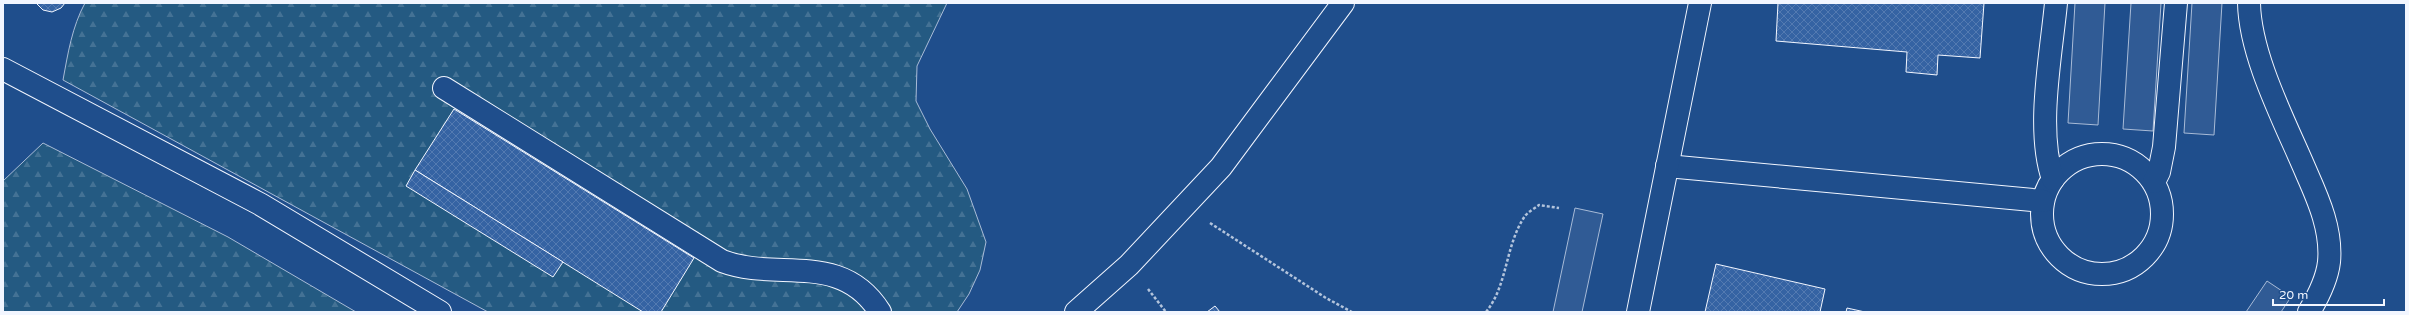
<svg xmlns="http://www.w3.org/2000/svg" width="2409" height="315" font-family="'Varela Round',sans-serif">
<defs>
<pattern id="forest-firs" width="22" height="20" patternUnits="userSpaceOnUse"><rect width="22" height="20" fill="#245a82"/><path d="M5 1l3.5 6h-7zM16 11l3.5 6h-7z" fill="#447295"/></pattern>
<pattern id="building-cross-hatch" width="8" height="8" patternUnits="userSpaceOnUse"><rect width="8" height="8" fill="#3563a3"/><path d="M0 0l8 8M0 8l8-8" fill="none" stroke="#537ab1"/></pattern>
</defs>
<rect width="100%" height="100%" fill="#1f4e8c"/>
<!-- forest -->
<g fill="url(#forest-firs)" stroke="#a8bbd7">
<path d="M85,3H947L917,66L916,101L930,129L967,189L986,242L980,270L969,294L957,312H488L63,80C68,53 72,27 85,3Z"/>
<polygon points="43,143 228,237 356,312 3,312 3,181"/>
</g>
<!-- parking -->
<g fill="#305b95" stroke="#a8bbd7">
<polygon points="2075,3 2105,3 2098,125 2068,123"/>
<polygon points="2131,3 2161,3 2153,131 2123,129"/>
<polygon points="2192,3 2222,3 2214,135 2184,133"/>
<polygon points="1575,208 1603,214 1582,312 1553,312"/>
<polygon points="2267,281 2291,297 2281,312 2246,312"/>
</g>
<!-- building -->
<g fill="url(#building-cross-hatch)" stroke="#f2f6ff">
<polygon points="36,3 65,3 61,8 52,12 43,10"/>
<polygon points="1778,3 1984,3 1980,58 1938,55 1937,75 1906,72 1907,52 1776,41"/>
<polygon points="454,109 694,258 661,312 643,312 415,170"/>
<polygon points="415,170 563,262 553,277 406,186"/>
<polygon points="1716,264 1825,289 1820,312 1705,312"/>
<polygon points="1215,306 1220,312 1207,312"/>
<polygon points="1847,308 1865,312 1846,312"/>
</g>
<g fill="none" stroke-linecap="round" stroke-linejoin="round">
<defs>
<g id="minor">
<path d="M2249,3C2250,57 2286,124 2307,174C2319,201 2332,231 2329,262C2327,280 2318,297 2309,312"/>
<polyline points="3,69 260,204 440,312"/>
<path d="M444,88L722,261C777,282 841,250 880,312"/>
<circle cx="2102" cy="214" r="60"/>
<polyline points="1667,166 2043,201"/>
<path d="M2053,179C2036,130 2051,56 2056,3"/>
<polyline points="2154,182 2159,172 2164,147 2176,3"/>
<polyline points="1076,312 1129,265 1221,167 1343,3"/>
<polyline points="1638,312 1700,3"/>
</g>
</defs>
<!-- minor casing -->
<use href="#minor" stroke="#f2f6ff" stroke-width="24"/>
<!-- path -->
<g stroke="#b3c4dc" stroke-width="2.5" stroke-dasharray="3 2" stroke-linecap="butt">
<polyline points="1210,223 1326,298 1352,312"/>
<polyline points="1148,289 1166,312"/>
<path d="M1486,312C1508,285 1505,245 1525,216C1528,212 1535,208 1539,205L1559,208"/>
</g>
<!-- minor -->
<use href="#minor" stroke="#1f4e8c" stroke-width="22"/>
</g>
<!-- border -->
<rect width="2409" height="315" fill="none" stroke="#f2f6ff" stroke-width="8"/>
<!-- scale -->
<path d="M2273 299v6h111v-6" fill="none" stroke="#f2f6ff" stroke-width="2"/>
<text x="2279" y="299" font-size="12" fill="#f2f6ff" stroke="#1f4e8c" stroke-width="3" paint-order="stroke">20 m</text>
</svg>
